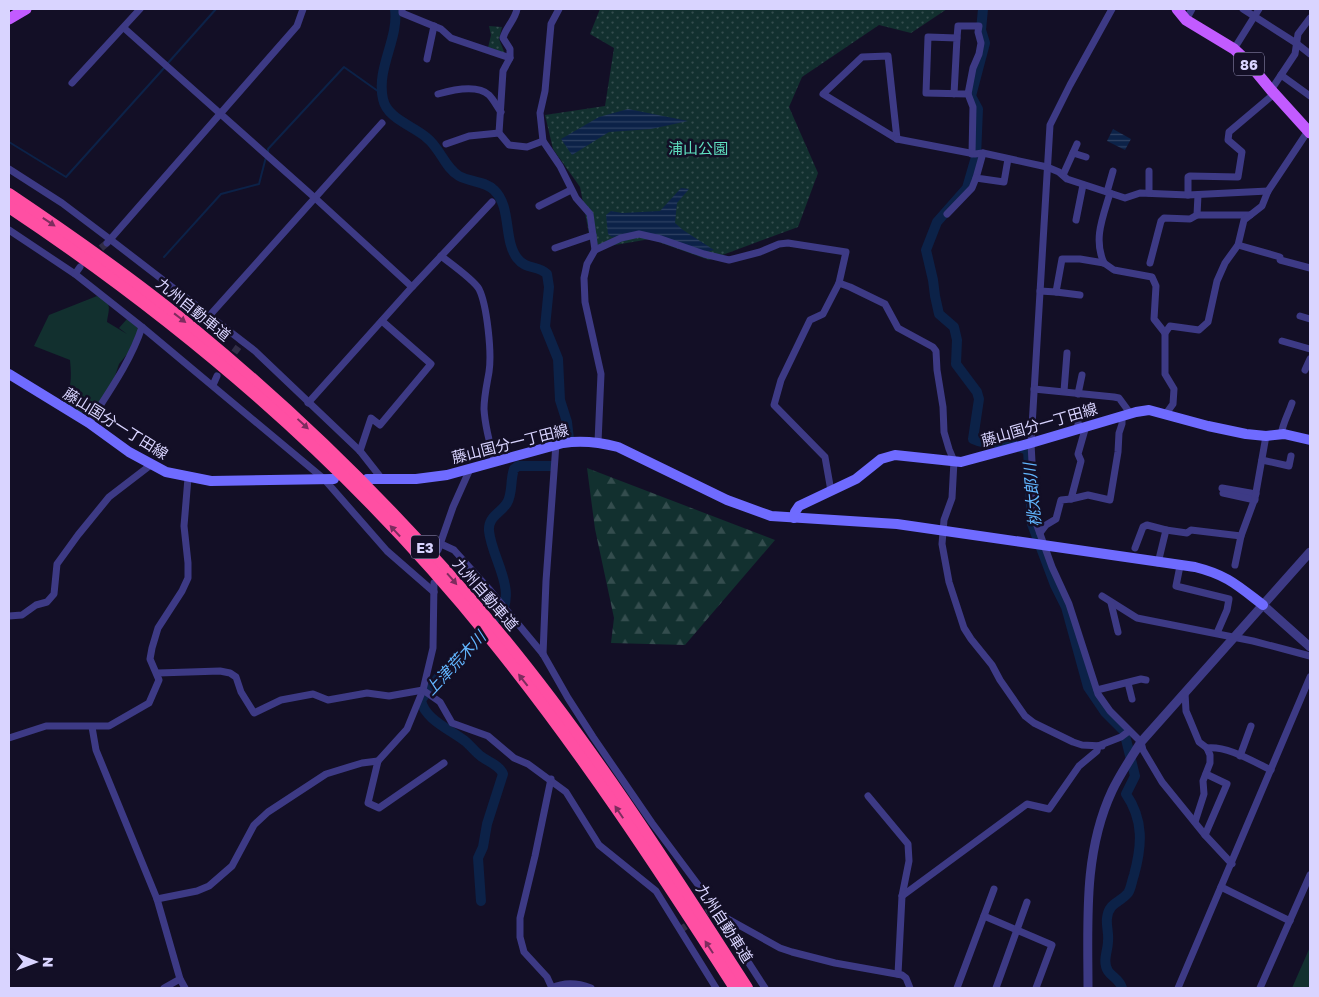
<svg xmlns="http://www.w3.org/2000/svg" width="1319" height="997" font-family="'Golos Text','Noto Sans JP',sans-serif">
<defs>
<pattern id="forest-firs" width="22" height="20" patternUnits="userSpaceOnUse" patternTransform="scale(1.25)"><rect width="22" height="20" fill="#12302f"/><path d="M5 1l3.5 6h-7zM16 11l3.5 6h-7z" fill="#344d4e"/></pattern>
<pattern id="park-dots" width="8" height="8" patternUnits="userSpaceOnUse" patternTransform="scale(1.25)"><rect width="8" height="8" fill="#12302f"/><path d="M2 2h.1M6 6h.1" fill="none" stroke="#344d4e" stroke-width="1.8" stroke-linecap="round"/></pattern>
<pattern id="water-rules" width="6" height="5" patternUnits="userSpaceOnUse" patternTransform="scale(1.25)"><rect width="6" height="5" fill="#0c2248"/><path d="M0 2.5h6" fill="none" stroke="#2f4163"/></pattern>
</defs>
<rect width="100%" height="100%" fill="#130f26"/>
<!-- grass -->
<g fill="#12302f">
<path d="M97,296C113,302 109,308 107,322L127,334L119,328L127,319L142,327L138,341L119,364L111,388L89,423L63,407C71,387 72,382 70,360L34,346L49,315Z"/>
<polygon points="1310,947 1310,988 1292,988"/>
</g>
<!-- forest -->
<polygon fill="url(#forest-firs)" points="587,468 775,540 685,645 611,643 614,618 595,529"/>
<!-- park -->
<g fill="url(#park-dots)">
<polygon points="600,9 947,9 911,33 879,25 802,77 789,107 818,173 798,227 709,260 650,239 592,249 580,187 553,149 545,115 605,106 614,48 590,34"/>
<polygon points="489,26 502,27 499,39 505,54 488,48 491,35"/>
</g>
<!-- water -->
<g fill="url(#water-rules)">
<polygon points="628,109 688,121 651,129 609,132 572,155 561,139 599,117"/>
<polygon points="1113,129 1131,139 1125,150 1107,141"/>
<polygon points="681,188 689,189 677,203 675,223 683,230 714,250 705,252 638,232 612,237 608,234 606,215 611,211 622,213 660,211"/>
</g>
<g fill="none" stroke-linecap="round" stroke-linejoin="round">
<!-- stream -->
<g stroke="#0c2248" stroke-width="2">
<polyline points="168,63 216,9"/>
<polyline points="9,142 66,177 165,67"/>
<polyline points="268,152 268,149 344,67 382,94"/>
<polyline points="164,257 221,194 259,184 266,157"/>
</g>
<!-- river -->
<g stroke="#0c2248" stroke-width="10">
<path d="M395,9C399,39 376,68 383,99C387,119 414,126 427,138C440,148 445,168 459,176C470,182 485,181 494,190C512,207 503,239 517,258C526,270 538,265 547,274L549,287L545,327L558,359L560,400L567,422L569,439"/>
<path d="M983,9L981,30L985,43L971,96L978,109L976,157L967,188L937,222L926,250L933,280L935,296L939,314L954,327L957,340L956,364L977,392L979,399L973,439C983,444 990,442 1001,442C1011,443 1019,447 1028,450L1032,524L1055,585L1066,607L1088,687L1105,712L1124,731L1135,776L1126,794C1144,820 1142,846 1134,875C1132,880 1131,889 1128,893C1120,903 1109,902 1107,918C1106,926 1109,933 1108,941C1108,951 1102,961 1108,971C1112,977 1120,980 1122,988"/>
<path d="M481,901L478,858L483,847L487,824L503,774C500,766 489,762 482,757C476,753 471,746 465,741C451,730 424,719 421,700L440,675L453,665L498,619C519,591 492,560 489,531C488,516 500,514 507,503C513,493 510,480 514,469L518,466H552"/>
</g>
<!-- minor-tunnel -->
<g stroke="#312d47" stroke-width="7" stroke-dasharray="7 3.5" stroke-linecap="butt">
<polyline points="93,255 107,243"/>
<polyline points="228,361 242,342"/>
<polyline points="680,930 709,911"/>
</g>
<!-- minor -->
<g stroke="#3d3a85" stroke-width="7">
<polyline points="402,9 402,13 441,29 451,38 510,58"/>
<path d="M517,9C515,20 506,27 503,38L510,49V58L503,71L499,133L509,145L527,147L543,141"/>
<polyline points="559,9 551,24 545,91 540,113 543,141 560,166 576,198 590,214 595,250"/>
<polyline points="1112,9 1070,85 1050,125 1031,443 1035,520 1052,567 1069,604 1098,694 1110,711 1141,742 1143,750 1162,782 1205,835 1232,864"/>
<polyline points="1243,9 1296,43 1310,54"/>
<polyline points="1186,20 1192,9"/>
<polyline points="124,28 315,198 412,287"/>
<polyline points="957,38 958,26 979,26 978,32 981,43 979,54 973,68 968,94"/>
<polyline points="1234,49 1259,9"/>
<polygon points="888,56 897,139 823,94 862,57"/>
<polyline points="427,59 434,26"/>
<polyline points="1281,75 1310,96"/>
<polyline points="72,83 140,9"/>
<polyline points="1271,90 1295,54 1298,34 1310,18"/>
<path d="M438,94C452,90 477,84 489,95C494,100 497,107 501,112"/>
<polyline points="954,94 957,38 928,37 926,93 968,94 973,107 972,154"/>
<polyline points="897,139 975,154 983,153 1047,167 1059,172 1067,179 1125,198 1140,193 1188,195 1268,191"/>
<polyline points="446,144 469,136 499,133"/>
<polyline points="983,153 976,178 1004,182 1008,159"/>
<polyline points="1073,153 1086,157"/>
<polyline points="9,169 62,203 111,240 255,351 360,451 382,479"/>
<polyline points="1063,175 1077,144"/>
<polyline points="1107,192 1113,171"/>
<polyline points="1149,193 1149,171"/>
<polyline points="1188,195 1188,177 1190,176 1238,177 1242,152 1228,140 1229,132 1274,94"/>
<polyline points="1198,195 1197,215 1250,215"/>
<polyline points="539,206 571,190"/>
<polyline points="947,214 972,188 976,178"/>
<polyline points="1076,220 1083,185"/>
<polyline points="9,230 75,274 142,327 324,479 387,551 434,592"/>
<polyline points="107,243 297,26 303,9"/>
<polyline points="1238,245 1280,257 1280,260 1310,268"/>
<polyline points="555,248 593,235"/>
<path d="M441,256C450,263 474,280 479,289C487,305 492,353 489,372C487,384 484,396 484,409C485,427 490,445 495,462"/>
<path d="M1104,263C1093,239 1103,217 1110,193"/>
<polyline points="1150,263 1161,221 1164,218 1190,219 1197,215"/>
<polyline points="75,274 80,267"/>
<polyline points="1040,291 1056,292 1062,259 1080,259 1104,263 1114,270 1152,277 1156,286 1154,319 1165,333"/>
<polyline points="1056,292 1080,295"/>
<polyline points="210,315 382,123"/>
<polyline points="1300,316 1310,319"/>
<polyline points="1282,341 1310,349"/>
<polyline points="1305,370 1310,359"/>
<polyline points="213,385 217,376"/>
<polyline points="1034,389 1114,397 1119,398 1130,413"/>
<polyline points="1064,391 1067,353"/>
<polyline points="1078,394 1082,375"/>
<polyline points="308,403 412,287 492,202"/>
<polyline points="1165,415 1173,404 1174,389 1165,374 1165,333 1170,326 1199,330 1208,322 1217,281 1225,263 1238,245 1244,220 1262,206 1268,191 1308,131"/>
<path d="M89,423C108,393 131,361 142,327"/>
<polyline points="1086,426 1078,454 1081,461 1071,499 1088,495 1110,500 1118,452 1119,433 1122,424 1122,416"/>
<polyline points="1077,429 1080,413"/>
<path d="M1281,435C1283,422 1288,415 1292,403"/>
<polyline points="598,442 601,374 585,302 584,278 587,264 595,250 621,238 639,234 661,239 704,254 729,260 760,252 779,244 788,243 846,252 839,283"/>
<polyline points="360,451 371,418 380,425 431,364 382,321"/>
<polyline points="1262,460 1289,466 1291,456"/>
<polyline points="1222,488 1256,494"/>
<polyline points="831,491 825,457 774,405 781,380 810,320 823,314 839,283 850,287 885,304 898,328 933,347 936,351 937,370 943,407 944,432 949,449 954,461 952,498 944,520 942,544 949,582 964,628 971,639 992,665 1000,680 1025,716 1034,723 1073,742 1082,745 1102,746"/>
<polyline points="1223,493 1255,500"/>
<polyline points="1166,530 1187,533 1191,530 1241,536"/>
<polyline points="1040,533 1046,525 1056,519 1061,500 1071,499"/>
<polyline points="441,544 454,550 489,589 543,654 568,698 593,737 652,823 699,886 765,988"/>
<polyline points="1135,548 1143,527 1147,525 1166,530 1158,563"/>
<polyline points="438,550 453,507 470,469"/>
<polyline points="1235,565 1241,536 1255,498 1266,436"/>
<polyline points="1180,566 1176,586 1229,599 1227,610 1217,633"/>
<polyline points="434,583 433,648 423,690 407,729 378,761 368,803 379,808 444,763"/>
<polyline points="1102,596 1137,618 1253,641 1310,656"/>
<polyline points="1111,603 1118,632"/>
<polyline points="9,616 22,615 36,605 47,602 54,594 57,564 78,535 109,497 152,464"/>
<polyline points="543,654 546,581 556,444"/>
<polyline points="158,673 220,671 230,673 236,677 241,692 254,713 281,700 313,694 328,700 367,693 389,696 423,690 440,702 452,723 488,736 514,758 528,764 566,792 599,845 656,891 716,988"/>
<polyline points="1128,683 1132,699"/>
<polyline points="1097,690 1141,679 1146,680"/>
<polyline points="1185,693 1186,711 1189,718 1199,742 1207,748 1210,755 1210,763 1203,781 1204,794 1195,822"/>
<polyline points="92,727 96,750 157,899 180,979 185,988"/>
<polyline points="9,738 46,726 109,726 149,703 159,680 150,659 152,648 158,628 182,591 188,578 188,563 184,526 188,478"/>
<path d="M1207,748C1228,746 1252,761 1271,770"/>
<polyline points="1240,756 1251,726"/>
<polyline points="551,779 535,856 520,918 520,937 524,952 547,977 552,988"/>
<polyline points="868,796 908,844 909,861 902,896 898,974"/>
<polyline points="1205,835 1227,784 1206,774"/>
<polyline points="1221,887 1290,921"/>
<polyline points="902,896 1027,804 1049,809 1079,766 1097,751 1098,746 1121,737 1129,731"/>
<polyline points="157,899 197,891 209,886 232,866 254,825 268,812 326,774 362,763 378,761"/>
<polyline points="719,914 780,948 792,952 835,963 902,975 906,978 910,988"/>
<polyline points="984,916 1052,945 1036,988"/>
<polyline points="164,988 180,979"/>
<path d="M552,988C564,982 578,983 591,988"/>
<polyline points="957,988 994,889"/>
<polyline points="996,988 1027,902"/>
<polyline points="1178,988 1310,677"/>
<polyline points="1260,988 1310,875"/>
</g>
<!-- tertiary -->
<g stroke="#3d3a85" stroke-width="9">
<polyline points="1263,605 1310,647"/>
<path d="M1088,988C1088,922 1083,853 1112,791C1120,774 1131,758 1141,742L1310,552"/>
</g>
<!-- secondary -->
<g stroke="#6f6bff" stroke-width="10">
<polyline points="9,374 89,423 129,452 166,472 211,481 334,479"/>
<path d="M367,479H416L447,475L563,443C582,440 599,442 618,447L727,500L771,516L897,524L1195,567C1227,575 1237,585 1263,605"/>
<polyline points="794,518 795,512 799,506 856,479 881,459 895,455 961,462 1031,443 1136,412 1149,410 1208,426 1246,434 1266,436 1284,434 1310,440"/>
</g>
<!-- primary -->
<g stroke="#c25bff" stroke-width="11">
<polyline points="1177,9 1186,20 1234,49 1247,61 1271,90 1310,133"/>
<polyline points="9,19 26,9"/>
</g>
<!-- motorway -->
<g stroke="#ff4fa3" stroke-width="12">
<path d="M9,194C73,237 136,281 195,330C304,420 405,520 495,628C589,741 668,865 747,988"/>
<path d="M9,207C188,326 355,470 490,638C580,749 658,868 735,988"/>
</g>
</g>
<!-- one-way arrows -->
<defs><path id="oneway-solid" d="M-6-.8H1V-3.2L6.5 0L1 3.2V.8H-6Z" transform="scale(1.25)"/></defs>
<g fill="#7d2c5e">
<use href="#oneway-solid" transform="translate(49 222) rotate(34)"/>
<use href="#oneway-solid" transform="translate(180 318) rotate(38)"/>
<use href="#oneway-solid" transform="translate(303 424) rotate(43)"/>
<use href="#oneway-solid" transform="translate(395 531) rotate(-133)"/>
<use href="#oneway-solid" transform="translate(452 579) rotate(49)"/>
<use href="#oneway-solid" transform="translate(523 680) rotate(-128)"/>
<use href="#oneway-solid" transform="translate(619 812) rotate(-124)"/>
<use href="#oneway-solid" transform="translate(709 947) rotate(-123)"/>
</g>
<g text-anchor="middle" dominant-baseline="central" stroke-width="5" stroke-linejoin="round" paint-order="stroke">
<!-- shield labels -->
<g fill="#130f26" stroke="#9e99be" stroke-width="1">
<rect x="1234" y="52.5" width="30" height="23" rx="4"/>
<rect x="411" y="535.5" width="28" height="23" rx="4"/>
</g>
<g font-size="14" font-weight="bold" fill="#d9d4ff">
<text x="1249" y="64">86</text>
<text x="425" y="547">E3</text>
</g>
<!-- park labels -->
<g font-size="15" fill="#5fe0c0" stroke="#130f26">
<text x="698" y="148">浦山公園</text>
</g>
<!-- street labels -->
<g font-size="15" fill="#d9d4ff" stroke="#130f26">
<text transform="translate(194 309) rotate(39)">九州自動車道</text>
<text transform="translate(116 423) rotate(32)">藤山国分一丁田線</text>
<text transform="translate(1039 424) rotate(-16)">藤山国分一丁田線</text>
<text transform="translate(510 443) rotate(-14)">藤山国分一丁田線</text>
<text transform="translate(486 594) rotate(49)">九州自動車道</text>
<text transform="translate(725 923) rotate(57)">九州自動車道</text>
</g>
<!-- water labels -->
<g font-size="16" font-style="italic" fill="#62b6ff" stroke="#130f26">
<text transform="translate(1032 495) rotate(-95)">桃太郎川</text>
<text transform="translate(455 663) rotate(-47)">上津荒木川</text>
</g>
</g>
<!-- border -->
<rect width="1319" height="997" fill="none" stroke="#d9d4ff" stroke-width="20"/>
<!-- north arrow -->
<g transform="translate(35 962) rotate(91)" stroke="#130f26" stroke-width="4" paint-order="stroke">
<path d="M0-4L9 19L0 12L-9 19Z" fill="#d9d4ff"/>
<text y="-8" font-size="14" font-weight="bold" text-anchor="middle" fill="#d9d4ff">N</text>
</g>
</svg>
